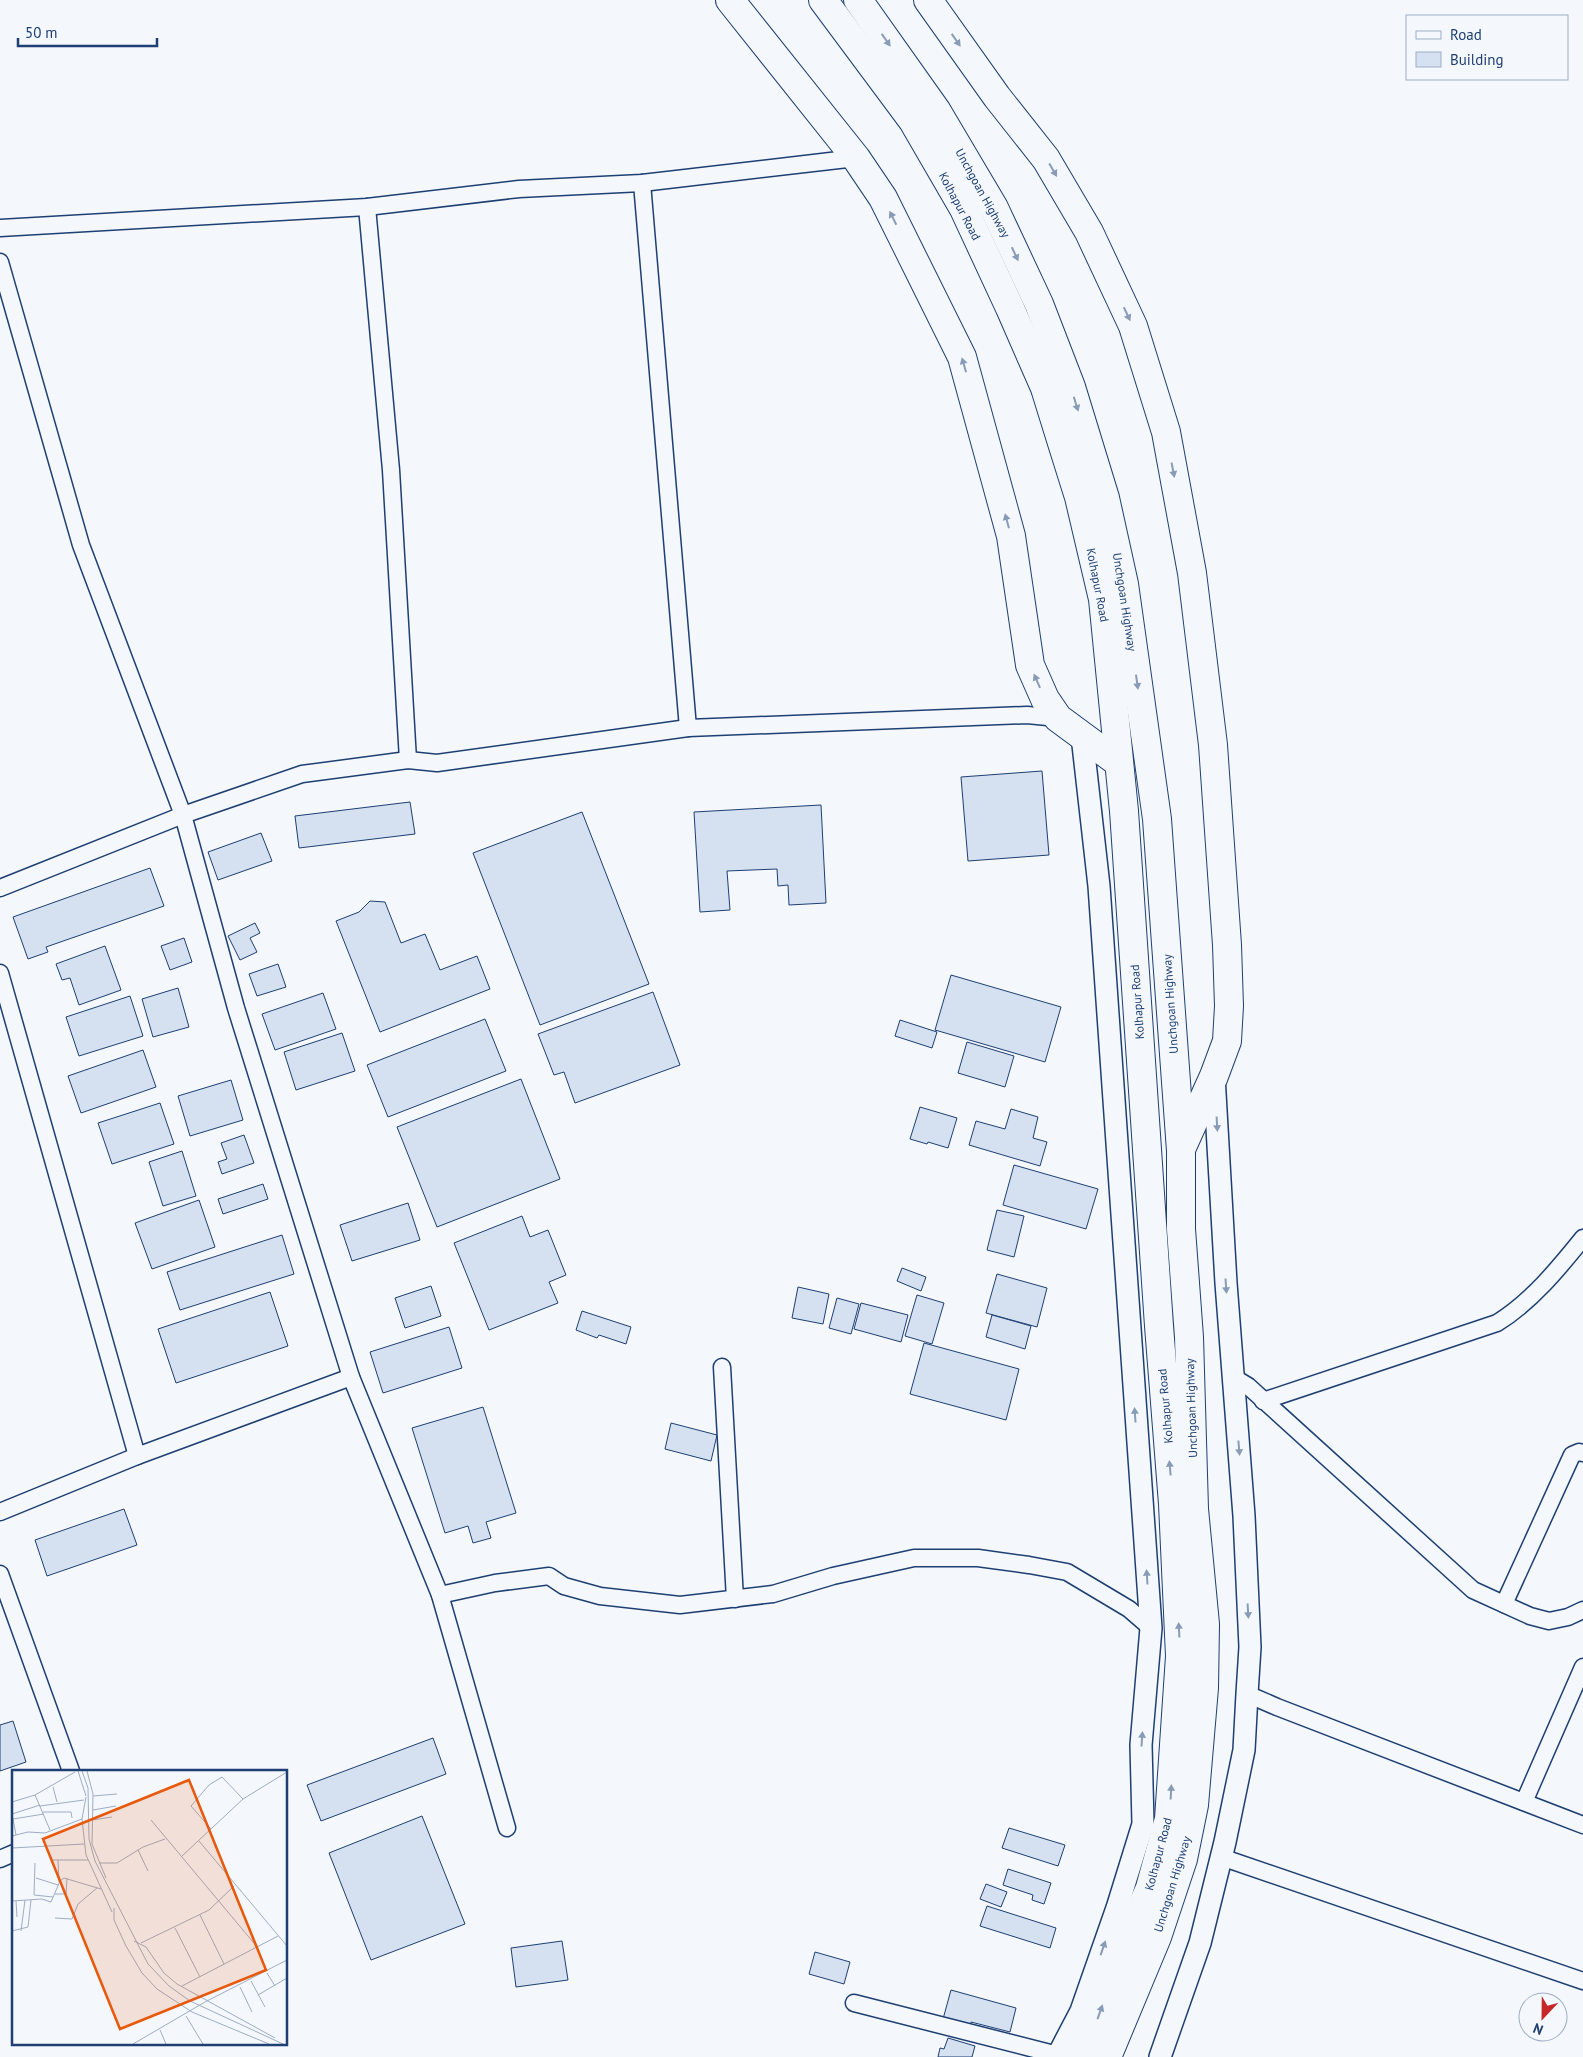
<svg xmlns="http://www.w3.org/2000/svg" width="1583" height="2057" font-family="'PT Sans',sans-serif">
<rect width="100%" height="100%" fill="#f4f7fb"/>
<!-- building -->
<g fill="#d5e0f0" stroke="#1d3f73">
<polygon points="1042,771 1049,855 968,861 961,777"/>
<polygon points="410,802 415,834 299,848 295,816"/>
<polygon points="821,805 826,903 789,905 788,885 778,886 777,869 727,871 730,910 700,912 694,812"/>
<polygon points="582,812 649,984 540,1025 473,853"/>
<polygon points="261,833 272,861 218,880 208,852"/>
<polygon points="150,868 164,906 46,947 48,952 28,959 13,917"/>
<polygon points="370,901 385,902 401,943 425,934 440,970 477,956 490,989 380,1032 336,921 359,912"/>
<polygon points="255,923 260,933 250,938 257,952 240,960 228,936"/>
<polygon points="184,938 192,962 170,970 161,946"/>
<polygon points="105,946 121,990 79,1005 70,978 62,980 56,964"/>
<polygon points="278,964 286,987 257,996 249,974"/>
<polygon points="951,975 1061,1007 1045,1062 935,1030"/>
<polygon points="178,988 189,1027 153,1037 142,999"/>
<polygon points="653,992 680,1065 575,1103 564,1072 554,1075 538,1034"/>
<polygon points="323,993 336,1029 275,1050 262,1014"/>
<polygon points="130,996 143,1036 79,1056 66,1017"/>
<polygon points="485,1019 506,1071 388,1117 367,1065"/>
<polygon points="900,1020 937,1032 932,1048 895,1036"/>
<polygon points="342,1033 355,1071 296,1090 284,1052"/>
<polygon points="967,1042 1014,1056 1005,1087 958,1073"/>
<polygon points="143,1050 156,1087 81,1113 68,1076"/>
<polygon points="521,1079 560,1179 437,1227 397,1127"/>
<polygon points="231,1080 243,1120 190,1136 178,1096"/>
<polygon points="160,1103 174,1144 112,1164 98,1123"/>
<polygon points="920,1107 957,1118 948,1148 928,1142 927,1144 910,1139"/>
<polygon points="1011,1109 1038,1117 1033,1138 1047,1142 1040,1166 969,1145 976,1121 1005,1129"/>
<polygon points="244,1135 254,1163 222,1174 218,1162 227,1159 221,1143"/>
<polygon points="182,1151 196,1196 163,1206 149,1162"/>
<polygon points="1014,1165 1098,1189 1086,1229 1003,1205"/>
<polygon points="263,1184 268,1199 223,1214 218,1199"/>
<polygon points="199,1200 215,1247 152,1269 135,1223"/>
<polygon points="408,1203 420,1240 352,1261 340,1225"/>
<polygon points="997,1210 1024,1216 1014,1257 987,1250"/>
<polygon points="522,1216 530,1237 548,1230 566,1275 549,1282 558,1303 489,1330 454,1243"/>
<polygon points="282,1235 294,1274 180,1310 167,1272"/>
<polygon points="902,1268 926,1277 921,1291 897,1281"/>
<polygon points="997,1274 1047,1288 1037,1327 986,1313"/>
<polygon points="431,1286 441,1316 405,1328 395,1298"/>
<polygon points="798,1287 829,1294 823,1324 792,1318"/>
<polygon points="270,1292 288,1346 176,1383 158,1329"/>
<polygon points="917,1295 944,1303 932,1344 905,1336"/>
<polygon points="837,1298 859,1304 851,1334 829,1328"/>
<polygon points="861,1303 908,1315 901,1342 854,1329"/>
<polygon points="582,1311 631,1327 626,1344 599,1335 597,1338 576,1330"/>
<polygon points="992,1315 1031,1326 1025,1349 986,1337"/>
<polygon points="449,1327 462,1368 383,1393 370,1352"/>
<polygon points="924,1343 1019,1369 1006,1420 910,1394"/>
<polygon points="483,1407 516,1513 486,1522 491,1538 473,1543 468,1526 445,1533 412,1428"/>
<polygon points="671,1423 717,1435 711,1461 665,1449"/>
<polygon points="124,1509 137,1545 47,1576 35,1540"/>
<polygon points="13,1721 26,1762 0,1771 0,1725"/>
<polygon points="433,1738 446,1774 321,1821 307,1785"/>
<polygon points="422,1816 465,1924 371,1960 329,1853"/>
<polygon points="1009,1828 1065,1845 1058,1866 1002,1848"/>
<polygon points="1008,1869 1051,1883 1044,1904 1032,1900 1033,1895 1003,1885"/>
<polygon points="986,1884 1007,1892 1001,1907 980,1899"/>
<polygon points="987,1906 1056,1928 1050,1948 980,1926"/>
<polygon points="562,1941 568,1980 516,1987 511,1948"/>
<polygon points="815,1952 850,1962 844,1984 809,1974"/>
<polygon points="951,1990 1016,2008 1010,2032 971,2022 970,2026 943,2019"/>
<polygon points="948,2038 975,2046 972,2057 938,2057 940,2048 944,2049"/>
</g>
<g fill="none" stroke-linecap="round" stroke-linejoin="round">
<defs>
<g id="minor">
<polyline points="642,183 688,728"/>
<polyline points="367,207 391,470 408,760"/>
<polyline points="0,228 367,207 519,189 642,183 856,158"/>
<polyline points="0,262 81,545 183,815 236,1008 351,1377 440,1595 507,1828"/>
<polyline points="0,888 183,815 302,774 408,760 437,763 688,728 1027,715 1058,718"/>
<polyline points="0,973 137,1456"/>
<polyline points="722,1367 735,1599"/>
<polyline points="1233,1377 1248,1386 1473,1590 1530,1616 1549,1621 1568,1617 1583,1610"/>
<path d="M1263,1401L1497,1323C1531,1302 1558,1269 1583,1238"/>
<polyline points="0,1512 137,1456 351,1377"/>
<polyline points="0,1574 71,1771"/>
<polyline points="440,1595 495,1583 549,1576 564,1586 600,1596 680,1605 773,1594 833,1576 914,1558 978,1558 1029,1565 1067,1572 1129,1609 1151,1628"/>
<polyline points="1504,1604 1572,1455 1579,1452 1583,1453"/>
<polyline points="1247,1694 1277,1707 1583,1825"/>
<polyline points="1524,1802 1583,1667"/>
<polyline points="1221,1857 1583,1981"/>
<polyline points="0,1859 14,1853"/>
<polyline points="854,2003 1058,2055"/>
</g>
<g id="tertiary">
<polyline points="1057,2057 1081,2011 1117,1908 1143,1824 1141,1745 1151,1628 1099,886 1082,736"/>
<polyline points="1160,2057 1200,1943 1225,1842 1244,1750 1247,1694 1250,1647 1244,1516 1226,1283 1214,1076"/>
</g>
<g id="trunk">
<polyline points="730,0 856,158 883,198 962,357 1011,536 1030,665 1045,699 1058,718 1119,763"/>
<polyline points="823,0 913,121 964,209 1010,308 1045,388 1063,446 1079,497 1103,599 1124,811 1159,1326 1173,1504 1180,1656 1169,1819 1150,1888 1120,1957 1096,2023 1080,2057"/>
<polyline points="858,0 936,110 994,208 1039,304 1071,387 1105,498 1124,584 1157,819 1181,1151 1181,1229 1189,1337 1194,1509 1205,1624 1204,1688 1194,1805 1183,1859 1157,1937 1107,2057"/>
<polyline points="928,0 997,97 1046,159 1089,232 1133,326 1166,432 1192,573 1213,745 1227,945 1229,1006 1227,1041 1214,1076 1182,1147"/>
</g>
</defs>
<!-- minor casing -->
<use href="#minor" stroke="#1d3f73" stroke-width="19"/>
<!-- tertiary casing -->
<use href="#tertiary" stroke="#1d3f73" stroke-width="24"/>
<!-- trunk casing -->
<use href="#trunk" stroke="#1d3f73" stroke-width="30"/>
<!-- minor -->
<use href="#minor" stroke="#f4f7fb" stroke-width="16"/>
<!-- tertiary -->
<use href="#tertiary" stroke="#f4f7fb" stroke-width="21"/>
<!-- trunk -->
<use href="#trunk" stroke="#f4f7fb" stroke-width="28"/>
</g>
<!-- one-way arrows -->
<defs><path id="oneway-solid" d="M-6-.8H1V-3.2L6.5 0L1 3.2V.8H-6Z" transform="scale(1.25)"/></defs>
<g fill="#889bb7">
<use href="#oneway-solid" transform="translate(886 40) rotate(55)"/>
<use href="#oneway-solid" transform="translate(956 40) rotate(55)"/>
<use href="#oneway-solid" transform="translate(1053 170) rotate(60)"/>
<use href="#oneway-solid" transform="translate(893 218) rotate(-116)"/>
<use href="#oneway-solid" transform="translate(1015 254) rotate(65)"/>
<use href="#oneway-solid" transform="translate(1127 314) rotate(65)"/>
<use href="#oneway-solid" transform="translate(964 365) rotate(-106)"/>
<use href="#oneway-solid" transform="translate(1076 404) rotate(73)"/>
<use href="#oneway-solid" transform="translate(1173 470) rotate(79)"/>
<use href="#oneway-solid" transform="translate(1007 521) rotate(-105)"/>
<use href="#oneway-solid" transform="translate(1037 681) rotate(-114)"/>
<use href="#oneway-solid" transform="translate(1137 682) rotate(82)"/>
<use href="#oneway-solid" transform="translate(1217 1124) rotate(87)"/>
<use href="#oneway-solid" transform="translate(1226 1286) rotate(86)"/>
<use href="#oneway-solid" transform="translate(1135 1415) rotate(-94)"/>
<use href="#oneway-solid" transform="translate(1239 1448) rotate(85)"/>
<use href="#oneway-solid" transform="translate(1170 1468) rotate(-95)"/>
<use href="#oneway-solid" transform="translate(1147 1577) rotate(-94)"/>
<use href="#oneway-solid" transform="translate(1248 1611) rotate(87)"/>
<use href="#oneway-solid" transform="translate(1179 1630) rotate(-93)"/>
<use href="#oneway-solid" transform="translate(1142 1739) rotate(-86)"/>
<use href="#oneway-solid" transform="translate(1171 1792) rotate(-87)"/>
<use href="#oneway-solid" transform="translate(1103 1948) rotate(-71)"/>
<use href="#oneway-solid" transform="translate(1100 2012) rotate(-70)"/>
</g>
<g text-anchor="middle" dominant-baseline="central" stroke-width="4" stroke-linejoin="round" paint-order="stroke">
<!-- street labels -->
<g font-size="12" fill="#1d3f73" stroke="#f4f7fb">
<text transform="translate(983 193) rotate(61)">Unchgoan Highway</text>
<text transform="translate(960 206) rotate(62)">Kolhapur Road</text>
<text transform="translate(1098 585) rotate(79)">Kolhapur Road</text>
<text transform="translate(1125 602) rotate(81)">Unchgoan Highway</text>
<text transform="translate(1137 1002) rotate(-94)">Kolhapur Road</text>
<text transform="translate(1170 1004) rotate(-94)">Unchgoan Highway</text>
<text transform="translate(1165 1406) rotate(-95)">Kolhapur Road</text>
<text transform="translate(1191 1408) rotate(-92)">Unchgoan Highway</text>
<text transform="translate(1158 1854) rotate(-75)">Kolhapur Road</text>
<text transform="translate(1172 1884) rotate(-73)">Unchgoan Highway</text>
</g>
</g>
<!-- overview -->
<g transform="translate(12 1770)">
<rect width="275" height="275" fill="#f4f7fb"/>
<path fill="none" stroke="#9eadc5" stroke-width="1" d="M66,1L74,26M70,1L76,18L77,69L83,91L136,194L157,216L178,231L271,274M75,1L81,24L80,74L94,108M41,17L45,32M23,25L38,60M81,26L105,24M74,27L70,49L74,85L100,142M0,32L23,25L63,2M28,36L72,30M81,40L104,36M31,42H59L60,48M0,44L28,35M0,44L4,65M1,49L32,44M80,50L100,47M139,50L246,178M199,59L179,36L197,15L210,7L231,29M0,66L16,62L33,63L70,49M187,71L275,176M0,78L72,74M126,80L136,101M170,86L231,29L275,2M39,90H76M46,90L47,112M23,93L22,125L41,127M87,93H105L131,77L153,69M24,108L46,115M43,124H54L55,108M0,131L30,129L39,132L48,111L52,108L89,119M4,131L5,147M102,138V150L114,176L130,203L145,219L180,242L257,274M188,145L212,194M43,148L60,149L66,134L85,118M163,158L188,207M0,161L16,157L19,130M9,161L13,130M122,171L134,177L152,203L165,214L263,268M129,173L197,140L222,116M255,203L263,216M239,211L253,237M170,216L266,166M228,217L240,242M246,225L275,208M174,246L191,274M148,260L154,274M121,274L193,232L275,190"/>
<path fill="#e8590c" fill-opacity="0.15" stroke="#e8590c" stroke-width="2.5" d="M177,10L254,200L108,259L31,69Z"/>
<rect width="275" height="275" fill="none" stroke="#1d3f73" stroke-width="2.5"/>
</g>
<!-- legend -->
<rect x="1406" y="15" width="162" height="65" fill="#f4f7fb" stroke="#9eadc5"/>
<rect x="1416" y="31" width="25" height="8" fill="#f4f7fb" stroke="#9eadc5"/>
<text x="1450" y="40" font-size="15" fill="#1d3f73">Road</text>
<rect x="1416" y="52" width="25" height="15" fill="#d5e0f0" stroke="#9eadc5"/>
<text x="1450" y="65" font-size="15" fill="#1d3f73">Building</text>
<!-- north arrow -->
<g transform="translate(1543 2017) rotate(202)"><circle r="24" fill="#f4f7fb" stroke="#9eadc5"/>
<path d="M0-4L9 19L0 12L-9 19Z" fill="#c62828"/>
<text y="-8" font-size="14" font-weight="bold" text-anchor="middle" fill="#1d3f73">N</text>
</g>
<!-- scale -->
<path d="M18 38v8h139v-8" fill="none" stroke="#1d3f73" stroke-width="2.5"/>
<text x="25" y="38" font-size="15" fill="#1d3f73" stroke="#f4f7fb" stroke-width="4" paint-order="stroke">50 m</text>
</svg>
